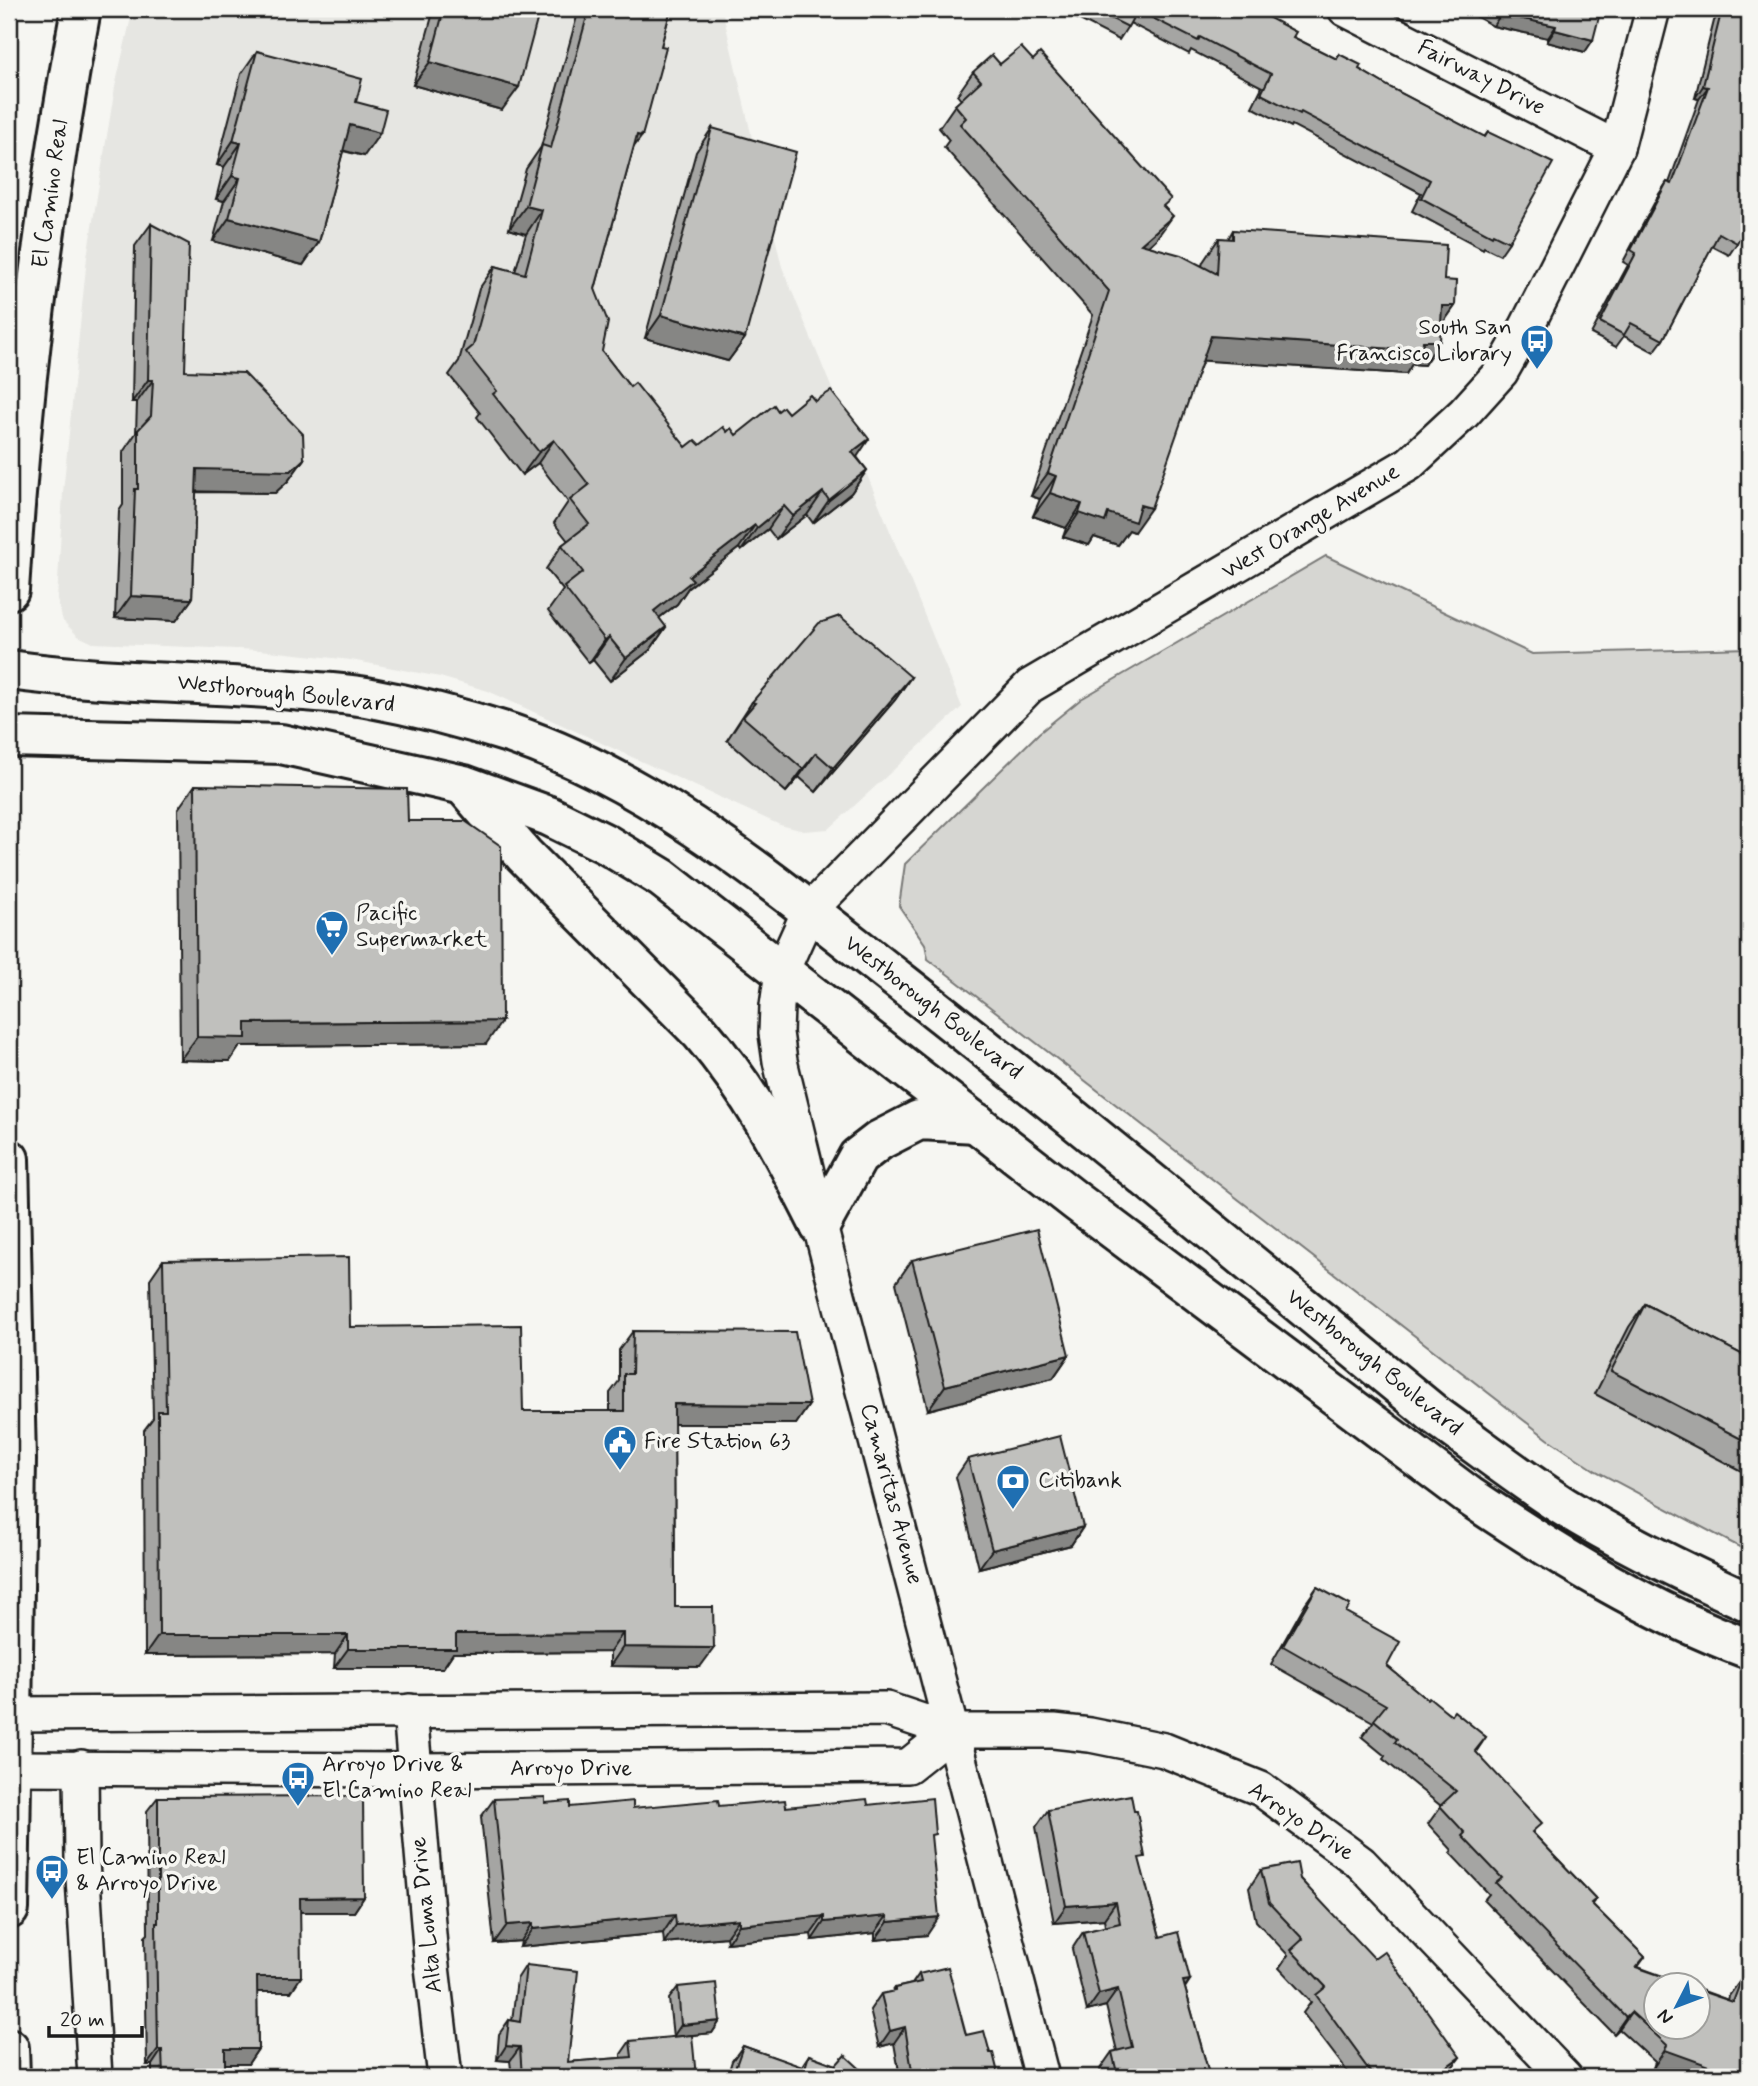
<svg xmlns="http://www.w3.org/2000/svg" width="1758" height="2086" font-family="Mynerve,sans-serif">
<rect width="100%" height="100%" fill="#f6f6f2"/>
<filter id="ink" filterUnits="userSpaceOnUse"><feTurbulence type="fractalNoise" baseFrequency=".0143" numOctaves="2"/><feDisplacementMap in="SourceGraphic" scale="14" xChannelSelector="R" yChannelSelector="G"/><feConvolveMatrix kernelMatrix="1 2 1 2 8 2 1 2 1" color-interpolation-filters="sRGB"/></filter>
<g filter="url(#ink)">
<!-- built -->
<polygon fill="#e6e6e2" points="133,9 722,9 782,267 962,707 829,829 804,831 780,825 488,691 440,677 351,660 260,650 93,643 78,636 63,621 57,600 63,492 87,257 115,87"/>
<!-- green -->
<polygon fill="#d6d6d2" stroke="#797977" stroke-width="2" points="1326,556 1532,654 1749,648 1749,1552 1596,1471 1548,1439 928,959 925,944 899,906 905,864 1039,733 1081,699"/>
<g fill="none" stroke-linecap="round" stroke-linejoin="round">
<defs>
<g id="street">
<polyline points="1345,9 1617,148"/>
<polyline points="410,1711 431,1958 445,2077"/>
<polyline points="9,1714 886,1709 952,1731 1054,1731 1090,1735 1164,1750 1261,1789 1361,1863 1565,2077"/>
<polyline points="81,1767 82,1861 95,2077"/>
<polyline points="9,1768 414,1770 908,1766 952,1731"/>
<polyline points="1042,2077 820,1226 780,1061 776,1033 777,1006 782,971 809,911 1030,686 1409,464 1464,413 1501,372 1526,328 1617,148 1653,9"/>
</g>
<g id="secondary">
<path d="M9,670C103,683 197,682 292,690C316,692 342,693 366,697C415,706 465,719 512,734C658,784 777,886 897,979C1079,1121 1257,1269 1435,1415C1477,1445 1519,1478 1563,1506C1623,1543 1685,1573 1749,1602"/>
<path d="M9,737L281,744L464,785L549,816L606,844L662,878L1077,1202L1469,1496C1557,1555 1649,1612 1749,1649"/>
<path d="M465,787L524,855L700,1032C754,1095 783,1153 820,1226"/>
<polyline points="820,1226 858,1157 880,1140 919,1120 977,1123"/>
</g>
<g id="primary">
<path d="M9,590C21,395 45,201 81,9"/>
<polyline points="9,1159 16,1460 9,1909"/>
<polyline points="9,2048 10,2077"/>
</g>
</defs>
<!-- street casing -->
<use href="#street" stroke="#1c1c1c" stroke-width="38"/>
<!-- secondary casing -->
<use href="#secondary" stroke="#1c1c1c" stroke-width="44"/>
<!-- primary casing -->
<use href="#primary" stroke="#1c1c1c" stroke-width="44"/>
<!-- street -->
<use href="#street" stroke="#f6f6f2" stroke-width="33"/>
<!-- secondary -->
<use href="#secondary" stroke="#f6f6f2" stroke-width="38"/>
<!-- primary -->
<use href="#primary" stroke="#f6f6f2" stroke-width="38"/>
</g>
<!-- wall -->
<g fill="#a5a5a3" stroke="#1c1c1c" stroke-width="2">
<polygon points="434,9 540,9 502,110 413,85"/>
<polygon points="579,9 671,9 595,289 602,351 630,387 686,447 700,445 727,432 736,435 778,411 788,413 857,457 867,470 851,493 813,523 807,515 776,539 768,529 741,551 739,548 688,588 677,604 659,618 666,627 650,650 610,681 593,660 589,663 548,611 563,590 546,569 562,545 568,541 554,523 568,502 538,463 522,475 477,417 480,413 449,375 459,361 479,289 495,266 515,272 526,234 509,229 526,169 541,147"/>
<polygon points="1047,9 1253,9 1293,37 1336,59 1339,54 1359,69 1391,88 1484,137 1488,132 1509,242 1500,255 1484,247 1483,249 1412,211 1421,193 1292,125 1291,127 1252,107 1262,87 1191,50 1189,54 1130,23 1119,40 1064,12 1061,16"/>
<polygon points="1463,9 1601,9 1585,52 1547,42 1548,38 1493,26"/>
<polygon points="1722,9 1749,9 1742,134 1737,243 1729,255 1712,246 1663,340 1654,352 1624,336 1616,347 1591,334 1628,265 1623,262 1659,194 1667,182 1669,183 1699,99 1695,98 1701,73 1714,21"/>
<polygon points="257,51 356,102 364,156 343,151 319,242 303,265 213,241 224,201 216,199 224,167 217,165 241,74"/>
<polygon points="1000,64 1165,208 1156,239 1149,246 1202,266 1203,262 1219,238 1228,239 1233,230 1444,280 1455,306 1441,326 1424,365 1412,364 1406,374 1203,360 1134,532 1129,530 1118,545 1094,537 1089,545 1063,537 1066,528 1033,516 1040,499 1031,496 1093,315 944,147 949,140 939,128 955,105 961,100 957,95 973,72"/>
<polygon points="712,128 745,338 728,361 645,338 696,152"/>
<polygon points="151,224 185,371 304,459 288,481 275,493 196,492 192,599 176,621 115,618 119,511 123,505 123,452 136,433 137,402 132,402 135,246"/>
<polygon points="911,677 895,700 816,792 799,777 786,792 727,740 752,702"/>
<polygon points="195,785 408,821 486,1044 240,1046 230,1061 180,1060 178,809"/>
<polygon points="163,1260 350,1327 523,1411 610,1411 610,1393 619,1381 619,1350 633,1331 809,1405 796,1424 674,1424 675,1607 700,1667 610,1666 610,1652 453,1653 443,1668 334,1668 335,1654 145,1655 144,1430 153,1418 150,1279"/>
<polygon points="912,1260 1069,1355 1053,1378 928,1410 896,1283"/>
<polygon points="1645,1304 1749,1358 1749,1475 1595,1394 1629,1327"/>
<polygon points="968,1459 1083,1527 1071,1545 979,1568 956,1477"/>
<polygon points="1317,1587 1346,1612 1387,1666 1427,1699 1486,1737 1476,1752 1534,1834 1596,1899 1592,1904 1645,1957 1638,1967 1728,2000 1729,1996 1742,1978 1749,2077 1653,2068 1655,2062 1619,2029 1614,2034 1484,1900 1489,1894 1450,1853 1452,1850 1428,1824 1441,1806 1383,1759 1385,1756 1362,1737 1373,1722 1271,1664 1305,1604"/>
<polygon points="158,1797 364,1897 354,1912 300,1912 291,1992 257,1992 258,2049 248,2064 225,2064 225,2077 152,2077 152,2065 147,2065 145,1937 148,1934 147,1811"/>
<polygon points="494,1799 545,1803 570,1807 633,1808 719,1806 786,1807 868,1805 931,1840 927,1935 875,1940 875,1933 812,1940 811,1934 727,1943 726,1937 664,1943 663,1933 520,1947 521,1941 494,1943 481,1817"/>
<polygon points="1048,1810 1140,1864 1160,1937 1190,1980 1185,1988 1210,2077 1102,2077 1100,2069 1112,2052 1117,2051 1106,2006 1087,2011 1072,1949 1083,1932 1105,1927 1104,1919 1054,1923 1036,1827"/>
<polygon points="1261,1870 1300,1879 1460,2057 1447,2074 1443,2077 1349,2077 1346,2073 1347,2071 1303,2013 1311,2002 1279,1968 1288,1955 1256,1921 1249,1888"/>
<polygon points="526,1965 568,2062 621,2058 621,2054 630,2041 696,2077 512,2077 510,2061 497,2060 499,2034 509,2020 512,2021 517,1979"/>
<polygon points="919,1974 966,2035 990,2053 999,2077 900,2077 894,2043 879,2047 870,2010 881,1994 892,1992 895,1988 912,1984"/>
<polygon points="678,1987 720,2021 712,2033 673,2037 669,1999"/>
<polygon points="743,2046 801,2067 809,2055 869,2077 727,2077 732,2061"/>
</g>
<!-- shaded-wall -->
<g fill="#868684" stroke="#1c1c1c" stroke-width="2">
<polygon points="1501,14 1556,26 1548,38 1493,26"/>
<polygon points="1555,30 1593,40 1585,52 1547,42"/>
<polygon points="430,62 519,87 502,110 413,85"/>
<polygon points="1703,86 1708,87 1699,99 1695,98"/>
<polygon points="350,125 380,133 364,156 334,148"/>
<polygon points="637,135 642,136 625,159"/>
<polygon points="233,141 241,143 224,167 217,165"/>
<polygon points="232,176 240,178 224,201 216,199"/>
<polygon points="526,206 542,210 526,234 509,229"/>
<polygon points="1173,216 1156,239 1125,267 1141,244"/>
<polygon points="229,218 319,242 303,265 213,241"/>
<polygon points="1442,306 1455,306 1438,330"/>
<polygon points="661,315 745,338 728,361 645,338"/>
<polygon points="1211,336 1423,341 1440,341 1424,365 1412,364 1406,374 1195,360"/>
<polygon points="148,380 153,380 137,402 132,402"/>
<polygon points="869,439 853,463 852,452"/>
<polygon points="554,440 538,463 522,475 539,452"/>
<polygon points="304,459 288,481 275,493 181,491 197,469"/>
<polygon points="867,470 851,493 813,523 829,500"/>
<polygon points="1048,473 1056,476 1040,499 1031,496"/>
<polygon points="823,492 807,515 776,539 793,516"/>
<polygon points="1050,493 1082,504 1066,528 1033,516"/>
<polygon points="1140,505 1151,508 1134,532 1129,530 1118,545 1094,537 1089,545 1063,537 1079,513"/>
<polygon points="784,506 768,529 741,551 757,528"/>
<polygon points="755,525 739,548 688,588 677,604 637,635 654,611 689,576"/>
<polygon points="131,596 192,599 176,621 115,618"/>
<polygon points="666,627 650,650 610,681 626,658"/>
<polygon points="609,637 593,660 589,663 605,640"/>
<polygon points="911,677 895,700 816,792 833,768"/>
<polygon points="816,753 799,777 786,792 803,769"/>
<polygon points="502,1021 486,1044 240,1046 230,1061 180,1060 197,1037 246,1023"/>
<polygon points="1069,1355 1053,1378 928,1410 945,1386"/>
<polygon points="674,1404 809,1405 796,1424 661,1424"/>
<polygon points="1083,1527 1071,1545 979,1568 992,1550"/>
<polygon points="623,1633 610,1652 453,1653 443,1668 334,1668 348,1649 456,1634"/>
<polygon points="159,1635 348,1635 335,1654 145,1655"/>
<polygon points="623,1647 714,1648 700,1667 610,1666"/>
<polygon points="364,1897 354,1912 290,1912 300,1898"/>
<polygon points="1116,1902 1104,1919 1054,1923 1066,1906"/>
<polygon points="675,1915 663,1933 520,1947 533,1929"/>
<polygon points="824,1916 811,1934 727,1943 739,1925"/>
<polygon points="887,1916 875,1933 812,1940 824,1922"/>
<polygon points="939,1917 927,1935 875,1940 888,1922"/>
<polygon points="739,1919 726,1937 664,1943 676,1925"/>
<polygon points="533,1923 521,1941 494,1943 507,1925"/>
<polygon points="257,1977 301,1977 291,1992 247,1992"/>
<polygon points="1190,1980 1178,1996 1183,1981"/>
<polygon points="1118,1989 1106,2006 1087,2011 1099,1994"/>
<polygon points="1631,2012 1619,2029 1614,2034 1626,2017"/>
<polygon points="720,2021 712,2033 673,2037 681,2025"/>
<polygon points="905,2027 894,2043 879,2047 890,2031"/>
<polygon points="506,2046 520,2047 510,2061 497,2060"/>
<polygon points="225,2049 258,2049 248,2064 214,2064"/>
<polygon points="158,2050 162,2050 152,2065 147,2065"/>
<polygon points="1665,2050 1744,2067 1749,2069 1749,2077 1679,2077 1653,2068"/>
<polygon points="1460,2057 1447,2074 1443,2077 1432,2077"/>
</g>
<!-- building -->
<g fill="#c0c0bd" stroke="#1c1c1c" stroke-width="2">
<polygon points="444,9 540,9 519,87 430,62"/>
<polygon points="589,9 671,9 661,46 666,47 644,129 642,136 637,135 595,289 608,322 602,351 630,387 635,383 686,447 695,440 700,445 723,427 727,432 731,428 736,435 774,405 778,411 783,407 788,413 810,395 815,401 831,391 869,439 852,452 867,470 829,500 823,492 793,516 784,506 757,528 755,525 689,576 693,580 654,611 666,627 626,658 609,637 605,640 564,587 583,572 562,545 589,524 570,500 589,485 554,440 539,452 493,394 497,391 466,352 473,346 495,266 525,274 542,210 526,206 542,145 551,148"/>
<polygon points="1092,9 1253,9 1296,32 1293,37 1337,59 1339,54 1361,65 1359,69 1391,88 1485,137 1488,132 1553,163 1509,242 1493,234 1492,236 1421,198 1430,180 1301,112 1300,114 1261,94 1271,74 1200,37 1198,41 1137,10 1128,27"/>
<polygon points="1492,9 1601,9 1593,40 1555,30 1556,26 1501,14"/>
<polygon points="1722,9 1726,11 1727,9 1749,9 1749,101 1742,134 1749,137 1749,220 1737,243 1719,233 1663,340 1631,323 1624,335 1600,322 1636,253 1631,250 1660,195 1667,182 1672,184 1708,87 1703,86"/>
<polygon points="1021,47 1033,60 1040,53 1171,199 1163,206 1173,216 1141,244 1181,255 1217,274 1219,238 1233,239 1233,230 1446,245 1444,280 1456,281 1455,306 1442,306 1440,341 1423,341 1422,351 1211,336 1151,508 1140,505 1135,522 1108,513 1105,522 1079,513 1082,504 1050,493 1056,476 1048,473 1109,291 960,124 966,118 955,105 981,81 973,72 992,55 1000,64"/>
<polygon points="257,51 362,79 356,102 386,110 380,133 350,125 319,242 229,218 240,178 232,176 241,143 233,141"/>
<polygon points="712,128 796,152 745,338 661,315"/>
<polygon points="151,224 189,244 185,371 244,373 303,434 304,459 291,471 197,469 192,599 131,596 135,489 138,489 138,430 151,416 153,380 148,380"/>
<polygon points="840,616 911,677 833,768 816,753 803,769 743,717 755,703 752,702 819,623"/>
<polygon points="195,785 407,789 408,821 465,821 501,846 502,1021 246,1023 246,1038 197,1037"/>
<polygon points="1037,1229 1069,1355 945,1386 912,1260"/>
<polygon points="349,1257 350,1327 521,1325 523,1411 624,1411 624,1374 632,1374 633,1331 795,1332 809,1405 674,1404 675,1607 713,1607 714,1648 623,1647 623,1633 456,1634 456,1649 348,1649 348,1635 159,1635 158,1411 166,1411 163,1260"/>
<polygon points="1645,1304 1749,1358 1749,1443 1611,1371"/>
<polygon points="1060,1436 1083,1527 992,1550 968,1459"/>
<polygon points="1317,1587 1350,1605 1346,1612 1400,1642 1387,1666 1427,1699 1429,1697 1451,1715 1454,1711 1486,1737 1475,1751 1542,1823 1532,1832 1596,1899 1591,1903 1645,1957 1636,1967 1685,1984 1656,1984 1656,2026 1698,2026 1698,1990 1733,2002 1742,1978 1749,1981 1749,2069 1744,2067 1740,2077 1665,2050 1667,2045 1631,2012 1626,2017 1496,1883 1502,1878 1462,1836 1465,1833 1440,1806 1456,1791 1395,1742 1397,1739 1374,1720 1386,1705 1283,1646"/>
<polygon points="1131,1795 1134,1811 1137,1811 1145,1857 1139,1858 1160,1937 1178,1932 1190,1980 1183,1981 1210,2077 1118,2077 1112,2052 1132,2047 1118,1989 1099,1994 1083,1932 1120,1923 1116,1902 1066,1906 1048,1810"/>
<polygon points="363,1796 364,1897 300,1898 301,1977 257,1977 258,2049 225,2049 225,2077 163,2077 162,2050 158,2050 156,1923 158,1923 158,1797"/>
<polygon points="545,1797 545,1803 570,1801 570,1807 633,1801 633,1808 718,1800 719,1806 785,1800 786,1807 867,1799 868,1805 932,1798 935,1834 931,1835 939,1917 888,1922 887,1916 824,1922 824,1916 739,1925 739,1919 676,1925 675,1915 533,1929 533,1923 507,1925 494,1799"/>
<polygon points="1297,1863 1300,1879 1374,1958 1384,1951 1460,2057 1432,2077 1374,2077 1358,2055 1359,2054 1316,1995 1326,1987 1291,1950 1303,1939 1269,1903 1261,1870"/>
<polygon points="526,1965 578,1971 568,2062 632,2057 630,2041 692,2035 696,2077 522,2077 520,2047 506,2046 509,2020 520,2022"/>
<polygon points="948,1967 966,2035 984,2031 990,2053 993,2053 999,2077 913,2077 905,2027 890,2031 881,1994 895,1991 895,1988 921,1982 919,1974"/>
<polygon points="716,1983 720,2021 681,2025 678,1987"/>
<polygon points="743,2046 805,2068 809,2055 836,2065 845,2055 869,2077 732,2077"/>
</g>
</g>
<!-- icons -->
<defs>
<symbol id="bus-pin" viewBox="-11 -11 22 30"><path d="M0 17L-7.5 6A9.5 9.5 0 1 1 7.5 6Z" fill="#1f6fb2" stroke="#f6f6f2"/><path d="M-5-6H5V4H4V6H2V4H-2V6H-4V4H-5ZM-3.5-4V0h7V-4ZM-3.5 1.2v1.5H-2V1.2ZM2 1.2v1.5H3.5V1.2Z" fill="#fff"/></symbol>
<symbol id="supermarket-pin" viewBox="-11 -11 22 30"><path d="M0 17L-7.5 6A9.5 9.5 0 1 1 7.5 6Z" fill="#1f6fb2" stroke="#f6f6f2"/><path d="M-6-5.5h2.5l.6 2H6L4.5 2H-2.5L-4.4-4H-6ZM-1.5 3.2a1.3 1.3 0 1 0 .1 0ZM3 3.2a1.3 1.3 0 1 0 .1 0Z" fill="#fff"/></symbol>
<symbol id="civic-pin" viewBox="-11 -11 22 30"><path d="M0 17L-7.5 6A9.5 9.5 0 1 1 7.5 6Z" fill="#1f6fb2" stroke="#f6f6f2"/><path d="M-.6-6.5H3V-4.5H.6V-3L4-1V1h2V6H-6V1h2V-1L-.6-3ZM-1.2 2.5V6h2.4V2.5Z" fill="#fff"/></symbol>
<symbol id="bank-pin" viewBox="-11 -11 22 30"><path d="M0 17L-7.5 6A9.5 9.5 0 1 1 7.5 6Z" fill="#1f6fb2" stroke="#f6f6f2"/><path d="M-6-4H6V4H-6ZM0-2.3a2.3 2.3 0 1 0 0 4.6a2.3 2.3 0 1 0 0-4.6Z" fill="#fff"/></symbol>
</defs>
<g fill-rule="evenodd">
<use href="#bus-pin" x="1518" y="322" width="38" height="52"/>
<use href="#supermarket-pin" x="313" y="908" width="38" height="52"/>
<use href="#civic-pin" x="601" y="1423" width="38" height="52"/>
<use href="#bank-pin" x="994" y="1462" width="38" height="52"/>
<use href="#bus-pin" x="279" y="1759" width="38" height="52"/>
<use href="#bus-pin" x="33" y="1852" width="38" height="52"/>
</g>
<g text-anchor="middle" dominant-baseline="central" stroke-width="7" stroke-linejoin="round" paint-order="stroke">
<!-- street labels -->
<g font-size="23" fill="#1c1c1c" stroke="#f6f6f2">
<text transform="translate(1481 78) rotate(27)">Fairway Drive</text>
<text transform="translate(51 194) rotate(-82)">El Camino Real</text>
<text transform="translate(1311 522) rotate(-31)">West Orange Avenue</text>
<text transform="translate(286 694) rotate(6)">Westborough Boulevard</text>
<text transform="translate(933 1008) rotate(38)">Westborough Boulevard</text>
<text transform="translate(1374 1363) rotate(39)">Westborough Boulevard</text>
<text transform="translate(891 1494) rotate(75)">Camaritas Avenue</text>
<text x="571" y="1769">Arroyo Drive</text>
<text transform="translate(1301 1822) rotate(34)">Arroyo Drive</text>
<text transform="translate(427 1915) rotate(-96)">Alta Loma Drive</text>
</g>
<!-- poi labels -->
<g font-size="23" fill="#1c1c1c" stroke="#f6f6f2" text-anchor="start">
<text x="1512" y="328" text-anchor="end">South San<tspan x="1512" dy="26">Francisco Library</tspan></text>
<text x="356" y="914">Pacific<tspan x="356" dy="26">Supermarket</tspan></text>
<text x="644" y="1442">Fire Station 63</text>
<text x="1038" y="1481">Citibank</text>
<text x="322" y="1765">Arroyo Drive &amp;<tspan x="322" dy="26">El Camino Real</tspan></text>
<text x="76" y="1858">El Camino Real<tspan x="76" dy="26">&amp; Arroyo Drive</tspan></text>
</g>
</g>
<!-- margin -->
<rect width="1758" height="2086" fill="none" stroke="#f6f6f2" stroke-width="35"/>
<rect x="18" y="18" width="1723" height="2051" fill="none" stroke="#1c1c1c" stroke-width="2.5" filter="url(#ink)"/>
<!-- north arrow -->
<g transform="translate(1677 2006) rotate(228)"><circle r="33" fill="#f6f6f2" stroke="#9f9f9c" stroke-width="2"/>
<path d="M0-5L12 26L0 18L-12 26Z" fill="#1f6fb2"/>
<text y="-10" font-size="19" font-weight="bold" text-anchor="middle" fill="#1c1c1c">N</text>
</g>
<!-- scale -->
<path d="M49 2026v10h93v-10" fill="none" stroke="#1c1c1c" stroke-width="3.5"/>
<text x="60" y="2026" font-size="21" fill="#1c1c1c" stroke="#f6f6f2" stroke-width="5" paint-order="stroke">20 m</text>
</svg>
